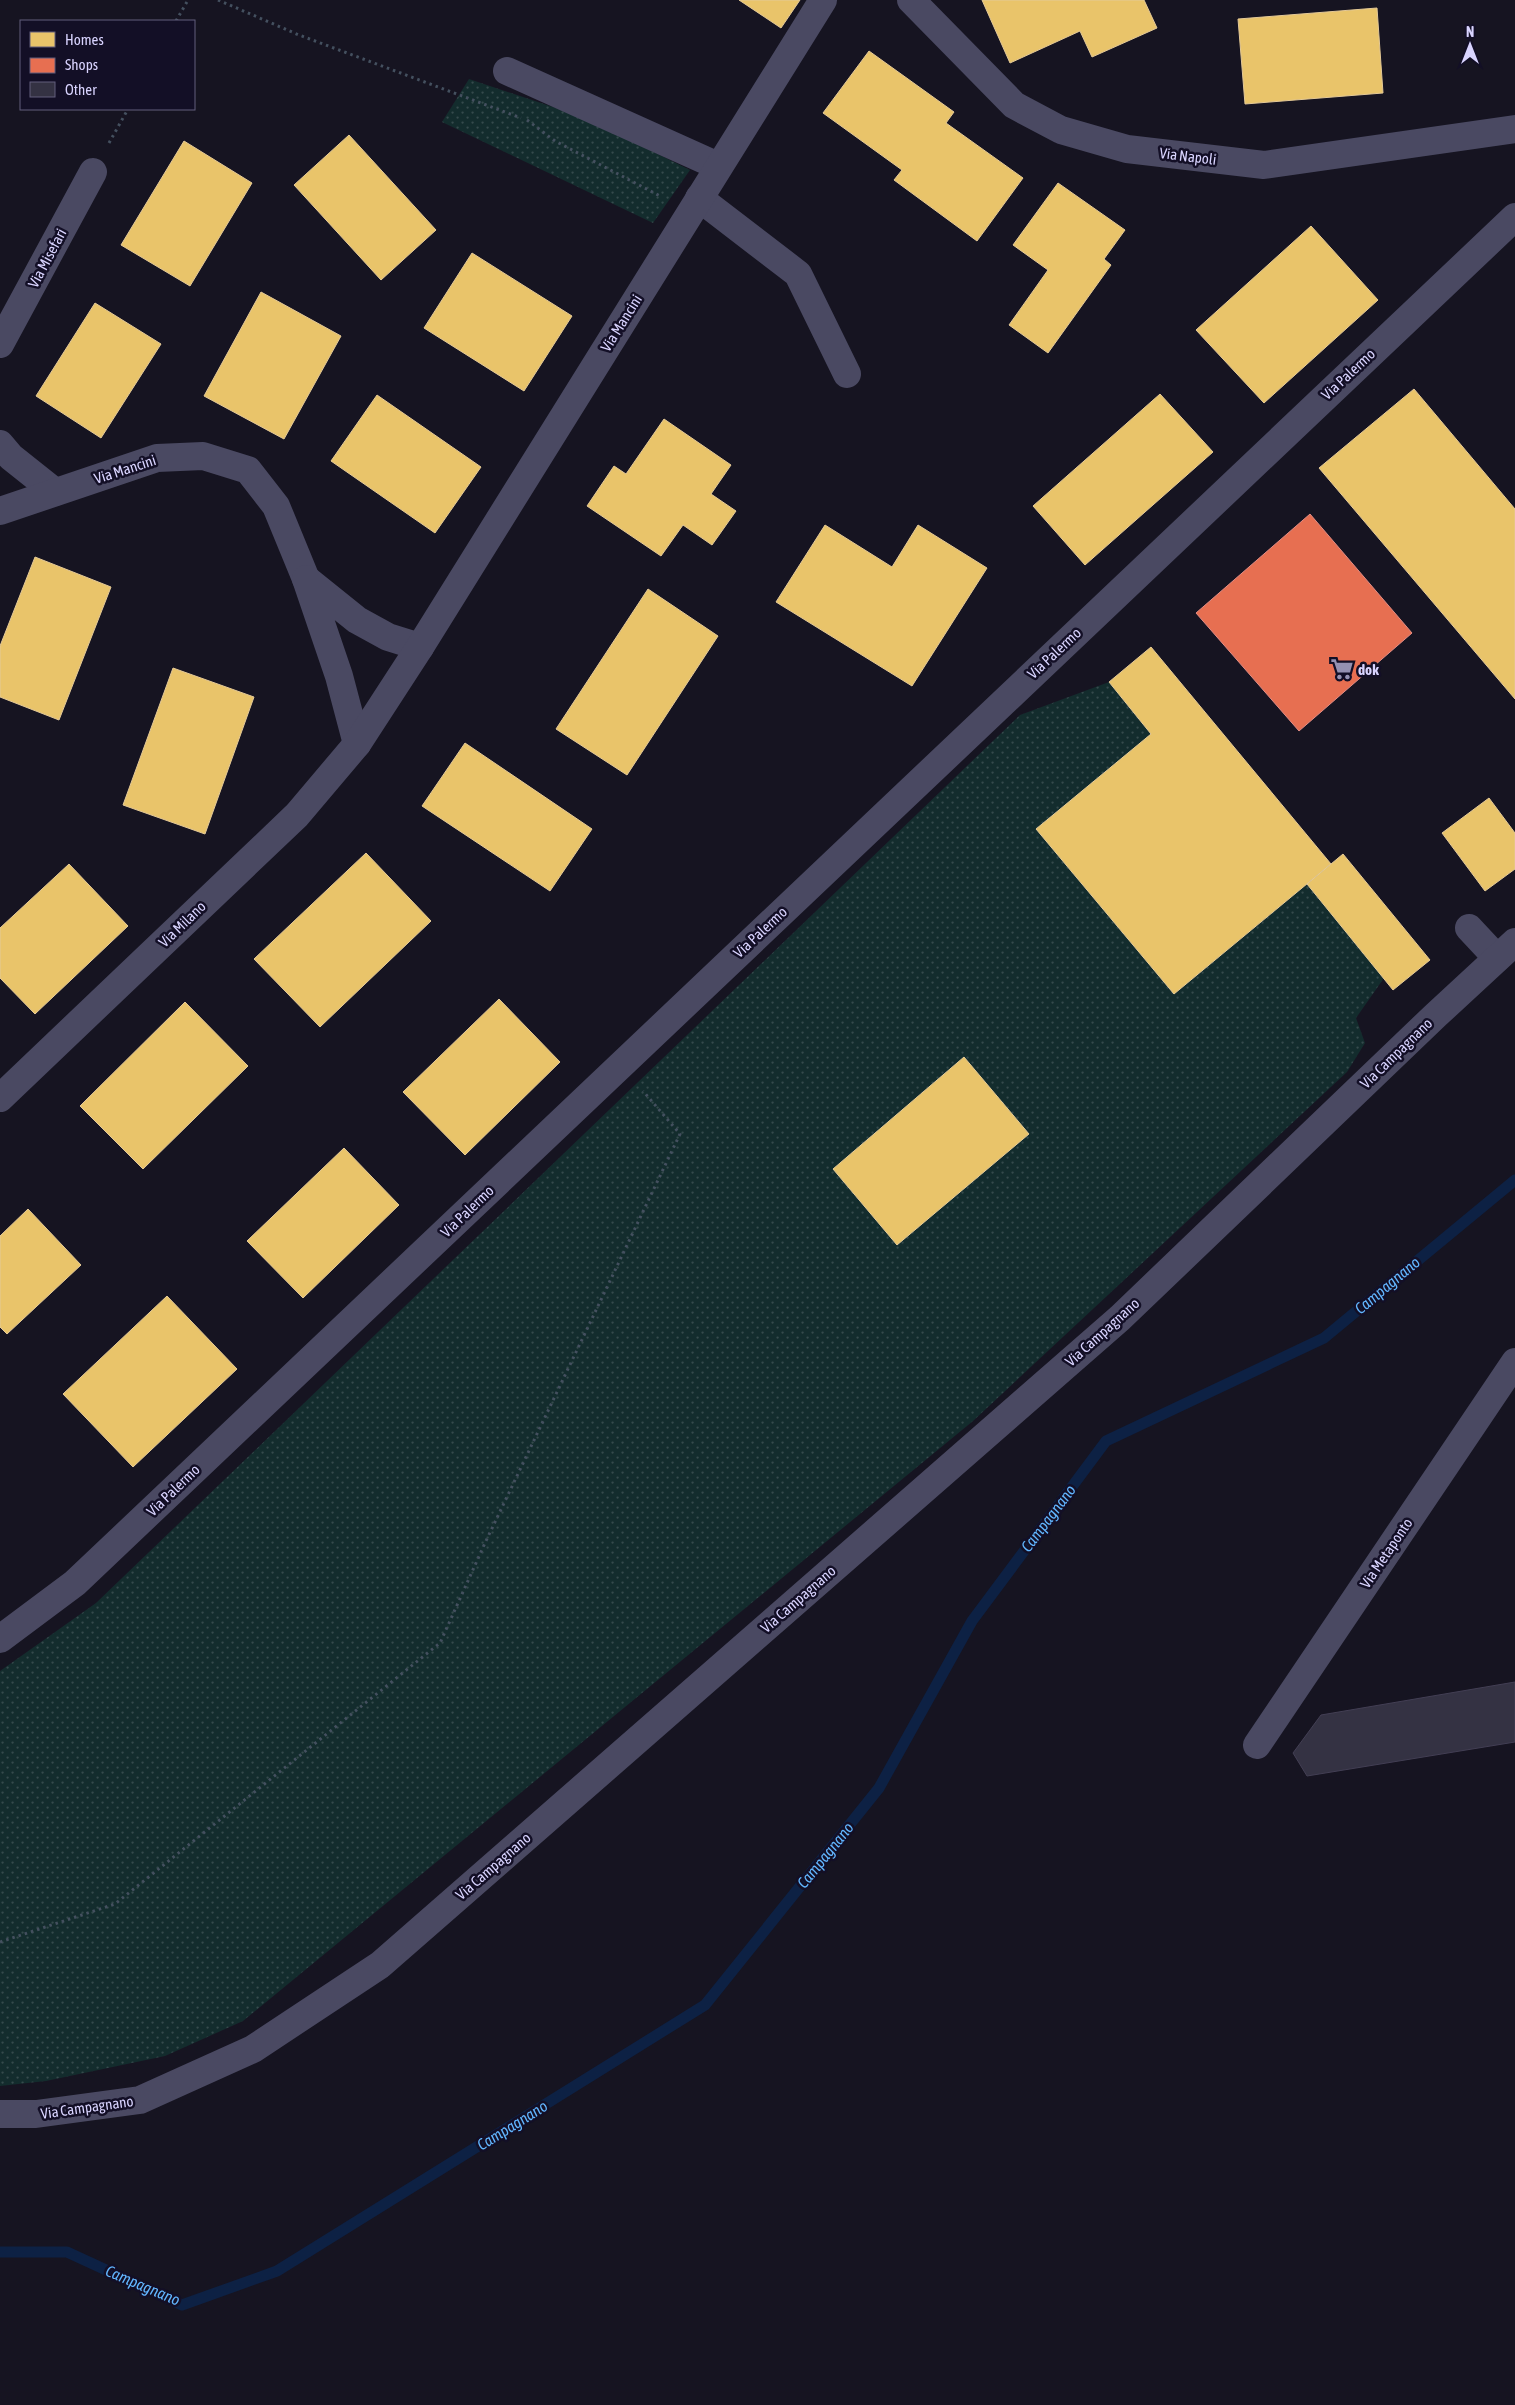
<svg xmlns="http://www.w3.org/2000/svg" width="1515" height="2405" font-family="'Asap Condensed',sans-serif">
<defs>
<pattern id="grass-dots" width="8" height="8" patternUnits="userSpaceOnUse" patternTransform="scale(1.25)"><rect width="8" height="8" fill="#132c2d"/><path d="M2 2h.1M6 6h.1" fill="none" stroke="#354a4c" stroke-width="1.8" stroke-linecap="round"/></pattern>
</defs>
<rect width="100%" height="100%" fill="#161421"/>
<!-- grass -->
<g fill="url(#grass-dots)">
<polygon points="469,79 583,117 690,170 653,223 442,122"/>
<polygon points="1109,682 1151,734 1174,994 1307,884 1384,978 1356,1018 1365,1043 1347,1072 973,1421 243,2021 165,2056 46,2081 0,2086 0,1671 96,1603 1020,715"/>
</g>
<!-- homes -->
<g fill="#e9c46a" stroke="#e4c997">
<polygon points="739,0 800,0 781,28"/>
<polygon points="982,0 1144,0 1157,28 1092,57 1080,31 1010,63"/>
<polygon points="1377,8 1383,93 1245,104 1238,19"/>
<polygon points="869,51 954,112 946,123 1023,178 977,241 894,180 902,170 823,113"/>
<polygon points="349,135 436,230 381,280 294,185"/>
<polygon points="184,141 252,183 190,286 121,245"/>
<polygon points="1058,183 1125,230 1104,259 1111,265 1048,353 1009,325 1048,270 1013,245"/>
<polygon points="1311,226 1378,300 1264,403 1196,330"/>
<polygon points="472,253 572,316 524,391 424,328"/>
<polygon points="261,292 341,336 284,439 204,396"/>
<polygon points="95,303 161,344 101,438 36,396"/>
<polygon points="1414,389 1515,509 1515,699 1319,468"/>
<polygon points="1160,394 1213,452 1085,565 1033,506"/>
<polygon points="377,395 481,467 435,533 331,461"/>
<polygon points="664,419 731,465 711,494 736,511 712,545 683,525 661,556 587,506 614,466 626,474"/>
<polygon points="825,525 892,567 918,525 987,568 912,686 776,602"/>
<polygon points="35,557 111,587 59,720 0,697 0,646"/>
<polygon points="648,589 718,636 627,775 556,729"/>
<polygon points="1151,647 1331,864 1174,994 1036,829 1151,734 1109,682"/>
<polygon points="173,668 254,697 205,834 123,805"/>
<polygon points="465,743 592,829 550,891 422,806"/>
<polygon points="1489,798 1515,833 1515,869 1485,891 1442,833"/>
<polygon points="366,853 431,921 320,1027 254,959"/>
<polygon points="1343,854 1430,960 1393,990 1307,884"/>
<polygon points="69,864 128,926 35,1014 0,978 0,928"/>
<polygon points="499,999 560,1062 465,1155 403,1092"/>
<polygon points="185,1002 248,1066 143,1169 80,1106"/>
<polygon points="964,1057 1029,1134 897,1245 833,1169"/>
<polygon points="344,1148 399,1205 303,1298 247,1241"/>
<polygon points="28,1209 81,1265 7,1334 0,1327 0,1236"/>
<polygon points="167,1296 237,1369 133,1467 63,1394"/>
</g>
<!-- shops -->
<polygon fill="#e76f51" stroke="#e38d85" points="1310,514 1412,633 1299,731 1196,613"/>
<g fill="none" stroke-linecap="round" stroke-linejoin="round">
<!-- stream -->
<polyline stroke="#0d2144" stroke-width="11" points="0,2252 67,2252 182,2305 277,2271 705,2005 879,1788 972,1621 1106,1441 1324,1338 1515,1180"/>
</g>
<!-- building -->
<polygon fill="#343243" stroke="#433f54" points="1515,1682 1515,1742 1307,1776 1293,1753 1321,1715"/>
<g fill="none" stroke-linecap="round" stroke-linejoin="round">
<!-- path -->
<g stroke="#44505f" stroke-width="3" stroke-dasharray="2.5 4" stroke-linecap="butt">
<polyline points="218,0 299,35 521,118"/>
<polyline points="176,21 188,0"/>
<polyline points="527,120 555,141 660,196"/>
<polyline points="109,143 128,109"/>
<polyline points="0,1942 115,1904 440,1643 485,1543 680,1134 643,1091"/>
</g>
<!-- minor -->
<g stroke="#4a4962" stroke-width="28">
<polyline points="911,0 1014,105 1061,130 1127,149 1264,165 1515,129"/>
<polyline points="507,71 718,166"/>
<polyline points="699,198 798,274 847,374"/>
<polyline points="0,344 93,172"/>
<polyline points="0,444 11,457 55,492"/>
<polyline points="0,511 157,458 203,456 248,470 276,506 306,579"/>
<polyline points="357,744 339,676 306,579 357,620 388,637 420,647"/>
<polyline points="1469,928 1497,958"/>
<polyline points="0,1098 297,815 357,744 420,647 823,0"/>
<polyline points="0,1639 75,1583 1515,217"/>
<polyline points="1257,1745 1515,1362"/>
<polyline points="0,2114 36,2114 140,2100 253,2049 380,1965 1120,1318 1436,1015 1515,942"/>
</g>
</g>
<!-- icons -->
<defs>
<symbol id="supermarket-bare" viewBox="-9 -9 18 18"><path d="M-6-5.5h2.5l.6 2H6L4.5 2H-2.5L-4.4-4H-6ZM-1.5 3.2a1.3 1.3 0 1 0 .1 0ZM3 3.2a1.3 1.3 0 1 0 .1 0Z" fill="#9591b1" stroke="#130f26" stroke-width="2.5" paint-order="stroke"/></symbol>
</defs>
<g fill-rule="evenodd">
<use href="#supermarket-bare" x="1326" y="653" width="32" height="32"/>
</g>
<g text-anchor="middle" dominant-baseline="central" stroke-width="5" stroke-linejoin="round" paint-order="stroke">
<!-- street labels -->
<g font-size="15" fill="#d9d4ff" stroke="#130f26">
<text transform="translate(1188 156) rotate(7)">Via Napoli</text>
<text transform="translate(47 258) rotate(-62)">Via Misefari</text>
<text transform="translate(621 323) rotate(-58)">Via Mancini</text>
<text transform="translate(1348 374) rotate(-43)">Via Palermo</text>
<text transform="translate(125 469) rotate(-18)">Via Mancini</text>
<text transform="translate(1054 653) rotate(-43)">Via Palermo</text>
<text transform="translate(182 924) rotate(-44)">Via Milano</text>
<text transform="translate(760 932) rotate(-43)">Via Palermo</text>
<text transform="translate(1396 1053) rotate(-44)">Via Campagnano</text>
<text transform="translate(467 1211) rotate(-44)">Via Palermo</text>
<text transform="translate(1102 1332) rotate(-42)">Via Campagnano</text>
<text transform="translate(173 1490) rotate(-44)">Via Palermo</text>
<text transform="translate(1386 1553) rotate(-56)">Via Metaponto</text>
<text transform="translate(798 1599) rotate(-41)">Via Campagnano</text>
<text transform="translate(493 1866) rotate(-41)">Via Campagnano</text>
<text transform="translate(87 2107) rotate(-8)">Via Campagnano</text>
</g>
<!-- poi labels -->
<g font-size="15" font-weight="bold" fill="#d9d4ff" stroke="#130f26" text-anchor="start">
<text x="1358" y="669">dok</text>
</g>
<!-- water labels -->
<g font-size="16" font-style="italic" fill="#62b6ff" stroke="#130f26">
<text transform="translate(1387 1285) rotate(-40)">Campagnano</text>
<text transform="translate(1048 1518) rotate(-53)">Campagnano</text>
<text transform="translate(825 1855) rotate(-51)">Campagnano</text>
<text transform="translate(512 2125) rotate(-32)">Campagnano</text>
<text transform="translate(143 2285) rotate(23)">Campagnano</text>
</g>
</g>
<!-- legend -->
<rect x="20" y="20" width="175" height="90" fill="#130f26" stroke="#625e7d"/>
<rect x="30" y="32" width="25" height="15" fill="#e9c46a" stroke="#625e7d"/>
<text x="65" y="45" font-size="15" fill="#d9d4ff">Homes</text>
<rect x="30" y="58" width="25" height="15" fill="#e76f51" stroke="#625e7d"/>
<text x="65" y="70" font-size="15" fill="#d9d4ff">Shops</text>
<rect x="30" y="82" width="25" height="15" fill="#343243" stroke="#625e7d"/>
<text x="65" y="95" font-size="15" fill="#d9d4ff">Other</text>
<!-- north arrow -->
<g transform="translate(1470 45)" stroke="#130f26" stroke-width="4" paint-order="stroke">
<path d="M0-4L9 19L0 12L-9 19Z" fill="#d9d4ff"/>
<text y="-8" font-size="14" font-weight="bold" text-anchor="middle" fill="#d9d4ff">N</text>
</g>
</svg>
